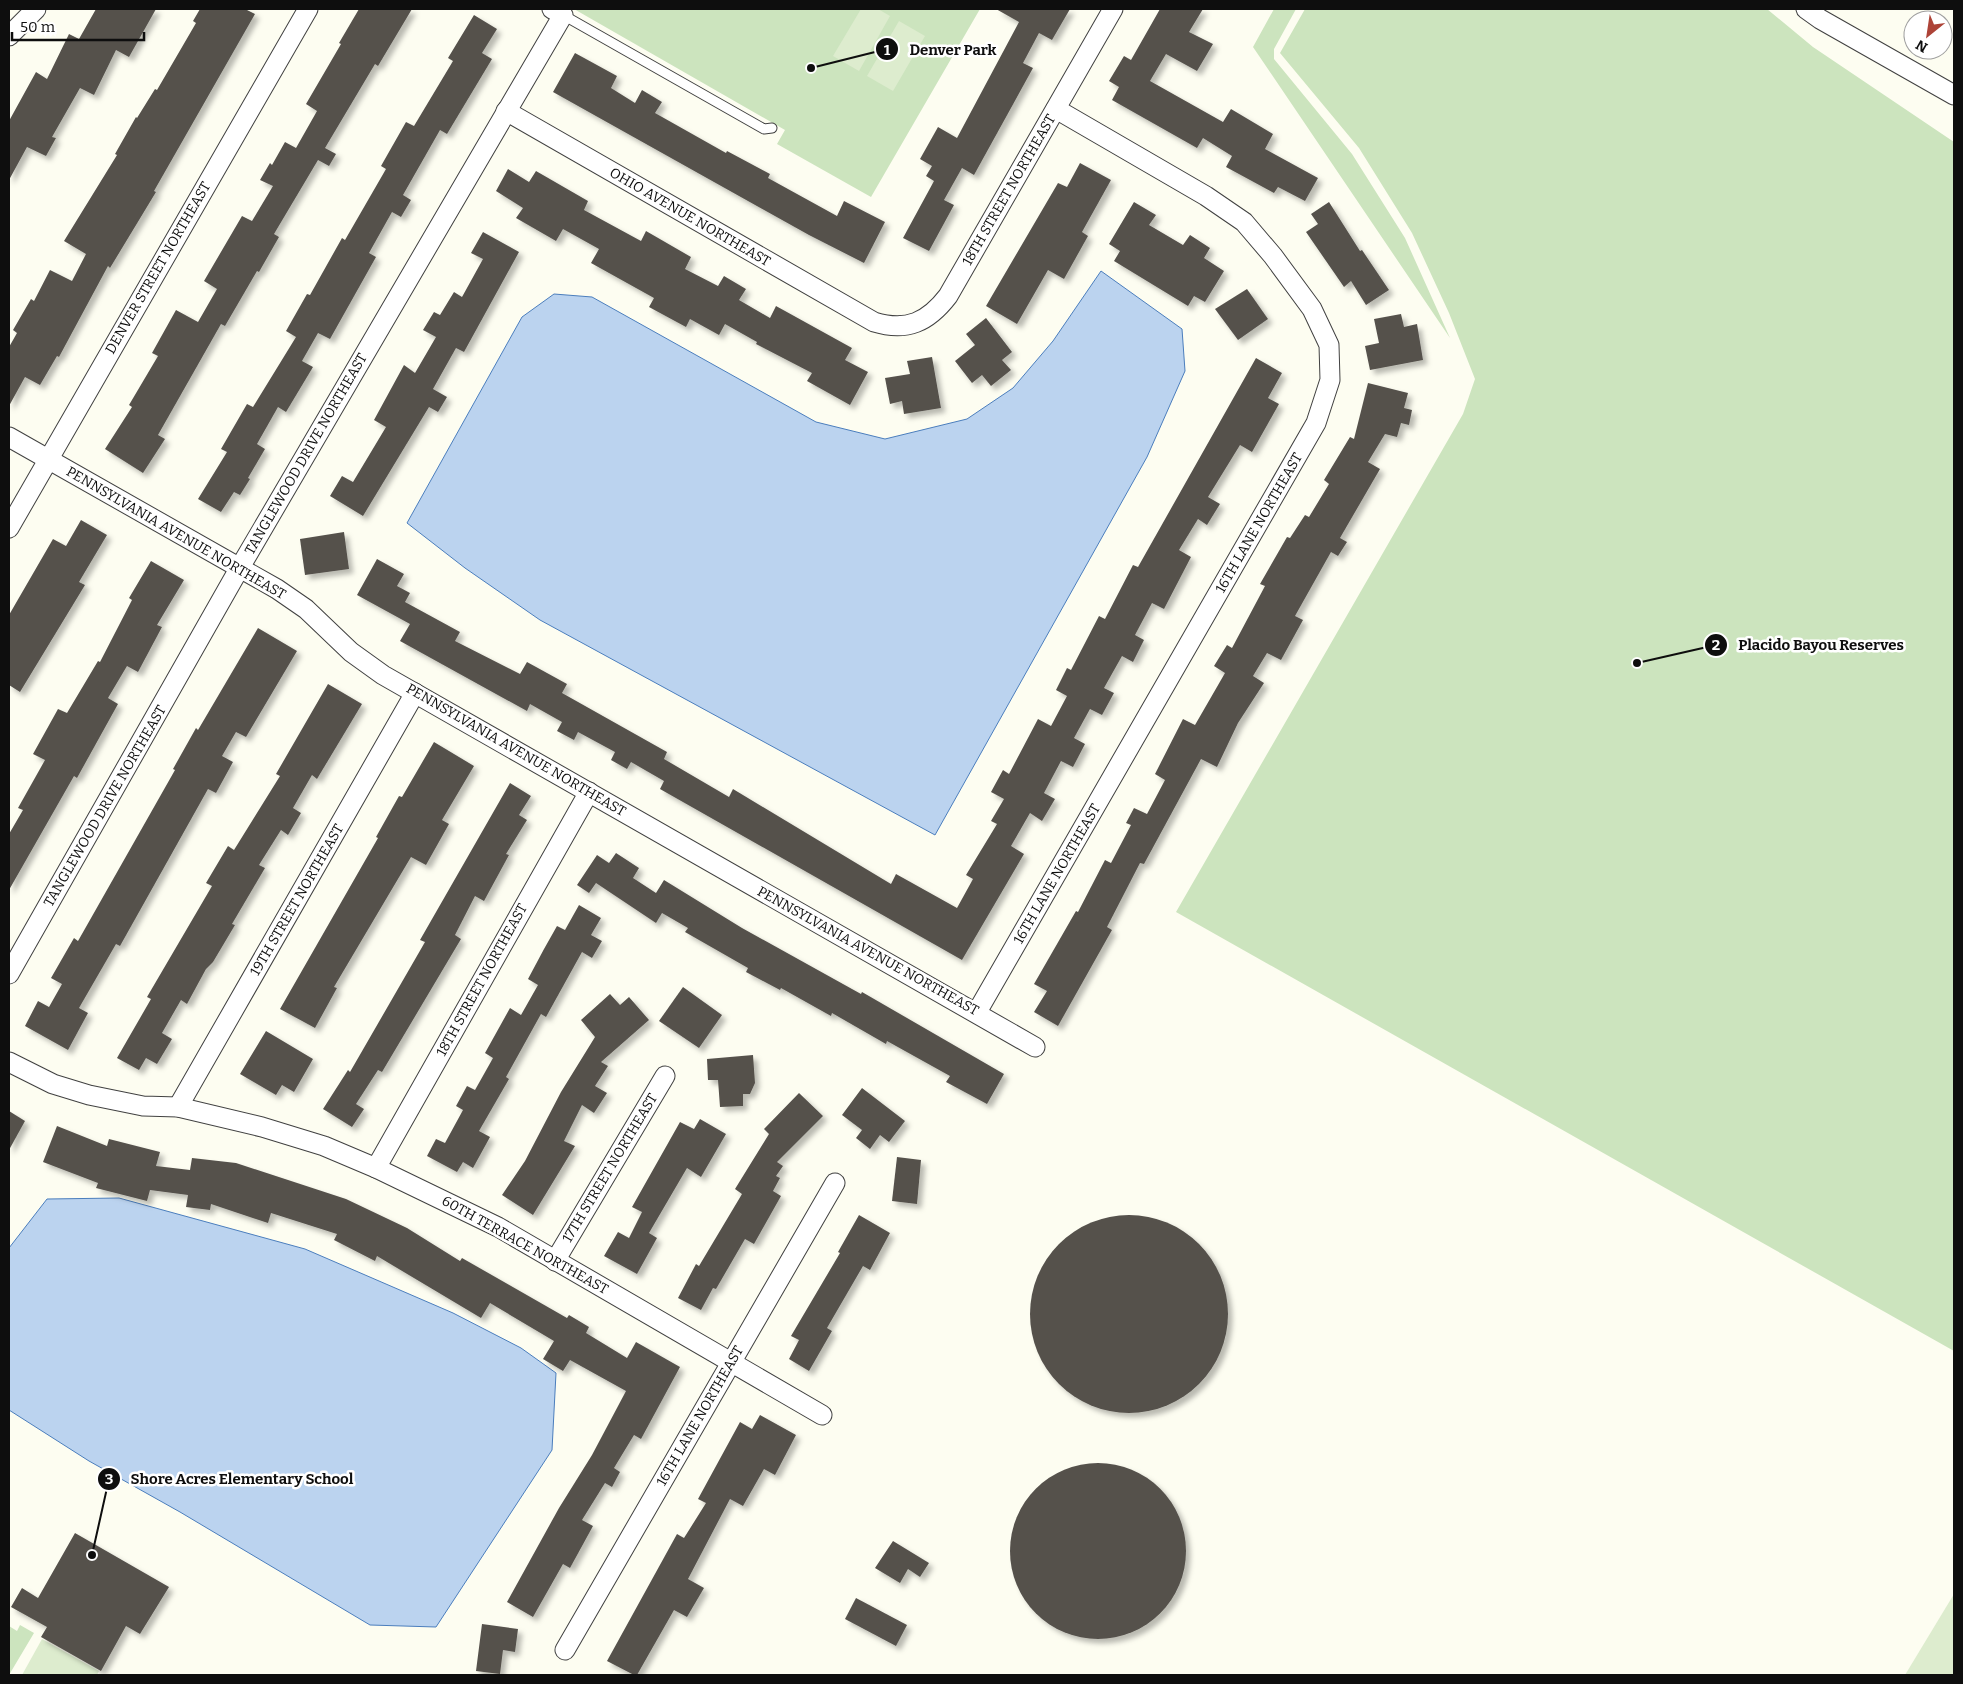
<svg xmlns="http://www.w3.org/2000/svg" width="1963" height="1684" font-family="Bitter,serif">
<defs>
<filter id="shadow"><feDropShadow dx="4.5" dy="4.5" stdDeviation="2.5" flood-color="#0004"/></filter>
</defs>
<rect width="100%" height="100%" fill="#fdfdf1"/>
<!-- green -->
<g fill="#cce4be">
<polygon points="574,9 980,9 871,197 777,144 785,130"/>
<polygon points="1274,9 1296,9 1274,49 1274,59 1352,154 1405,238 1450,338 1253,47"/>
<polygon points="1305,9 1767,9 1813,47 1954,142 1954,1351 1176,912 1463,414 1475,379 1449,313 1412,233 1359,148 1280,53"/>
<polygon points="20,1625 34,1633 9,1675 9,1626 17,1631"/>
</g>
<!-- pitch -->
<g fill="#ddecce">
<polygon points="861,9 878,9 890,16 859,71 833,56"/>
<polygon points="899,21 925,36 893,91 867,76"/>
<polygon points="1954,1594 1954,1675 1905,1675"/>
<polygon points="42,1639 99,1671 97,1675 22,1675"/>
</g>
<!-- water -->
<g fill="#bbd3ef" stroke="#4b7ebd">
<polygon points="1101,271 1182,329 1185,371 1147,457 935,835 540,620 465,568 407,523 522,317 554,294 592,297 816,422 885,439 967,419 1013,388 1053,341"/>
<polygon points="119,1198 305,1249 453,1313 521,1348 556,1373 552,1450 436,1627 370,1625 180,1512 89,1461 9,1410 9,1248 47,1199"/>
</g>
<!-- building -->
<g fill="#55514c" filter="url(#shadow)">
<polygon points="96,9 156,9 129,57 116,50 94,95 80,88 52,137 56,138 46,156 27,147 9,180 9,121 36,72 47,79 69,34 79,39"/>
<polygon points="200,9 245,9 255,14 154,191 156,192 110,268 108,266 59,357 57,356 40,385 25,377 9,406 9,347 17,333 13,330 31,299 34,301 50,270 72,281 86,254 64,241 117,155 115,154 136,117 137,118 155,89 157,90 196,23 193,21"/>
<polygon points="359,9 412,9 378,66 375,64 325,148 336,154 329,166 318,160 274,234 279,237 259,272 257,271 225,326 221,324 158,435 165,439 143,473 105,449 132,407 129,405 158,356 152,353 176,310 198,322 217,289 204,281 242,216 252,221 273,186 260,180 270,163 272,165 285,142 296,148 317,111 306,104 341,44 339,43"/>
<polygon points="996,9 1070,9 1052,40 1039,33 1023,63 1033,68 974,175 962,168 944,200 954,205 929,251 903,238 934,181 926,176 932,166 920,159 938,127 957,138 1019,22"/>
<polygon points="1160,9 1203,9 1189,32 1213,44 1197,71 1166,54 1150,81 1223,122 1231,109 1273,134 1265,149 1318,178 1305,201 1278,187 1274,193 1226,167 1232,156 1203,138 1197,148 1112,100 1119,87 1109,81 1124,56 1131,60"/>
<polygon points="474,15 497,29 482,53 492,59 447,134 440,130 403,195 411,200 401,217 392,212 369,253 376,257 330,339 318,333 302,361 313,367 286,412 278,407 257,444 265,449 248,478 250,479 240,495 234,492 221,512 198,499 227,452 221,449 247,404 253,407 296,337 286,331 307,294 310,295 342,238 345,240 386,169 381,166 406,122 414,126 453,61 448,58"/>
<polygon points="575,53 617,76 611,88 635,103 642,90 662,102 655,113 726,153 727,151 770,174 768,178 837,216 844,201 885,222 864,263 809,235 553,92"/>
<polygon points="1080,163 1111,180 1082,232 1088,236 1064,279 1048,270 1017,324 986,306 1058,183 1067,187"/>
<polygon points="508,169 529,182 536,171 588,201 584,210 641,241 646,231 691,257 685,269 718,286 724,276 746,289 739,300 770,318 776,306 852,348 845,360 868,372 850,405 807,381 812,373 756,344 757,342 725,324 719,335 690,319 686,327 649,307 654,298 591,263 599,249 563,229 556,241 516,218 523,208 496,191"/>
<polygon points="1134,202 1156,215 1149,225 1183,245 1190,235 1210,248 1204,258 1224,271 1205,302 1194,296 1188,306 1114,261 1120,251 1109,244"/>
<polygon points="1329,202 1360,251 1362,250 1389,290 1366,305 1351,281 1344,287 1306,232 1318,224 1311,214"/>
<polygon points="483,232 519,252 464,352 456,348 433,389 447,397 438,412 429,407 363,516 330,496 342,476 353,482 386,427 374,420 404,365 415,373 436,337 423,330 434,312 440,315 454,292 462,297 483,259 471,253"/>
<polygon points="1247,289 1268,319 1238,340 1215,309"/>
<polygon points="1401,314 1404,327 1417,324 1423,360 1370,370 1365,346 1379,343 1374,319"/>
<polygon points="986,318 1012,352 1002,360 1011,370 991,386 982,375 972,383 955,361 975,345 966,334"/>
<polygon points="932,357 941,408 904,414 902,401 890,404 885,378 910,374 907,361"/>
<polygon points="1256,358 1282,373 1268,398 1279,404 1252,452 1240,445 1208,497 1220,504 1207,525 1198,519 1179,550 1191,557 1164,609 1152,603 1135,635 1144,640 1133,662 1122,656 1104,688 1114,693 1102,715 1090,709 1074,738 1085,744 1073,767 1061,761 1044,793 1055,799 1042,821 1030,813 1011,846 1024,854 962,960 660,789 664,781 631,762 627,769 611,760 615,752 578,732 574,740 557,731 562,722 530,704 527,711 400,641 410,624 357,595 377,559 404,574 397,586 410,593 405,602 460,632 455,641 520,674 527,662 567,684 562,693 667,752 664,759 729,797 733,789 891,884 896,874 957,908 973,879 966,875 997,824 991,821 1004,799 991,792 1003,770 1009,774 1038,719 1051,726 1067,696 1056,690 1067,668 1071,670 1099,616 1105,619 1133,565 1138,567"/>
<polygon points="1368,383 1408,393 1404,408 1412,410 1409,425 1401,423 1397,437 1385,434 1368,462 1380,469 1340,538 1347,542 1338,556 1331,552 1295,616 1303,620 1281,660 1267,653 1253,676 1264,683 1238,723 1217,767 1201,759 1144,864 1140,863 1107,927 1112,930 1058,1026 1034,1012 1047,991 1034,984 1076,911 1078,912 1105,860 1111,863 1131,825 1126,823 1134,808 1147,814 1165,780 1155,774 1183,719 1195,725 1225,673 1214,666 1227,645 1232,648 1265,586 1260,584 1287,537 1290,538 1305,515 1309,517 1329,484 1324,480 1350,437 1354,439"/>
<polygon points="81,520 107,535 79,582 85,585 20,692 9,685 9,615 53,539 66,546"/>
<polygon points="344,532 349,569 305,575 300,539"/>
<polygon points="151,561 184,580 157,625 162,627 138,672 127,666 108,698 118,704 77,778 74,776 9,890 9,834 23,810 18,808 45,760 33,754 58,709 67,713 98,661 100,662 132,600 129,598"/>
<polygon points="258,628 297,651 246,737 236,732 222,756 233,762 216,793 208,789 120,946 116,944 79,1008 88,1013 68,1050 25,1026 38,1001 49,1007 62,984 51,978 74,938 78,941 175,770 173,769 196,728 198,730"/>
<polygon points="328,684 362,704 317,779 312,775 293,808 301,813 288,835 281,830 259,865 265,868 232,924 235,925 213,962 206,969 187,1004 181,1000 162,1033 172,1039 157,1064 146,1058 139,1070 117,1058 151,999 147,997 212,886 206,883 228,846 234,850 280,776 276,774"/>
<polygon points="434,742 474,766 442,820 449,824 426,865 411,857 334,987 337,988 315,1028 280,1009 378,838 376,837 399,796 402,797"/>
<polygon points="510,783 531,796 519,815 527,820 506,854 509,855 484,901 475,896 455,935 461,939 382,1072 378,1070 356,1104 364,1109 352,1127 323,1109 348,1070 350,1072 425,942 420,940"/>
<polygon points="616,853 639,868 633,878 656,893 664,880 742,928 861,994 862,992 1004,1074 987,1104 946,1082 950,1076 887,1041 886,1044 832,1013 831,1016 781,988 780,990 746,972 748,968 685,932 688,928 662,913 656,923 596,883 589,893 577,885 597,855 609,863"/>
<polygon points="579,905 601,918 591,935 602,941 592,958 582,952 546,1017 541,1014 506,1077 509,1079 479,1131 490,1137 473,1168 463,1162 457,1172 427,1156 436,1139 445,1143 463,1110 456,1106 467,1086 475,1090 493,1058 485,1053 510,1008 521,1015 538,985 528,979 544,949 557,926 565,930"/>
<polygon points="683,987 722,1015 699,1048 659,1021"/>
<polygon points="610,994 620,1005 629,997 649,1020 601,1062 608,1066 595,1086 607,1093 594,1113 582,1105 564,1141 575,1146 533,1215 502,1195 525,1161 561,1092 595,1037 581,1020"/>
<polygon points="266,1031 313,1059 294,1092 282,1085 276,1095 240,1074"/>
<polygon points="753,1055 755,1083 750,1094 743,1094 743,1106 720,1107 718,1080 708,1080 707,1059"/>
<polygon points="862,1088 905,1121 889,1142 880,1135 870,1149 856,1138 862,1130 842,1115"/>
<polygon points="799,1093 823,1116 777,1162 783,1166 776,1176 780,1178 773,1191 781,1196 754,1244 745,1239 716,1289 713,1288 701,1310 678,1298 696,1264 699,1266 742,1194 735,1189 769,1134 764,1129"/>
<polygon points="9,1111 25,1121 9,1150"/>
<polygon points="700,1119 726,1134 701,1177 687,1168 649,1233 657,1238 637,1274 604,1256 618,1232 629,1238 642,1212 632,1207 680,1122 694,1129"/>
<polygon points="57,1126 107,1146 109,1139 160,1152 156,1166 190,1170 192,1158 236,1163 346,1199 407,1228 460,1261 462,1258 567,1318 569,1315 589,1327 586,1333 627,1358 636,1342 680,1367 641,1439 634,1435 614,1468 620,1472 612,1487 605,1483 582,1520 593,1526 570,1568 563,1564 533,1617 507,1602 559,1508 592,1455 626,1391 570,1360 563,1371 543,1359 554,1341 490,1303 481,1318 377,1256 375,1261 334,1240 337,1234 271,1213 268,1223 211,1204 210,1210 186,1207 188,1195 150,1190 147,1201 96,1188 98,1183 43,1162"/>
<polygon points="897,1157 921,1160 917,1204 892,1201"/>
<polygon points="859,1215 890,1233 870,1270 863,1266 827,1328 832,1331 809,1371 789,1359 799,1340 791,1336 840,1253 838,1252"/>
<circle cx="1129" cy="1314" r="99"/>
<polygon points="760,1415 796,1435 775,1475 764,1469 743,1506 730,1499 688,1579 704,1588 687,1617 674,1610 637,1675 634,1675 607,1661 677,1534 684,1538 706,1503 698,1499 740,1422 752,1429"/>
<circle cx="1098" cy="1551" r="88"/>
<polygon points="75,1533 169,1587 140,1634 126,1626 101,1671 41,1637 47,1627 11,1607 22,1588 38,1598"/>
<polygon points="893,1541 929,1563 920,1577 908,1569 900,1583 875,1568"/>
<polygon points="856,1598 907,1625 896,1646 845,1619"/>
<polygon points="482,1624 518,1629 515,1652 503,1650 500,1674 476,1671"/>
</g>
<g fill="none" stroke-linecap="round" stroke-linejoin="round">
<defs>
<polyline id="lane" points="563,15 764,129 772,128"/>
<g id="street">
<polyline points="1806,9 1820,19 1954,95"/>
<polyline points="9,36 36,9"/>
<path d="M506,111L874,322C907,332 928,322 948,296L1113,9"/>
<polyline points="9,437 277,589 306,609 351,652 383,675 1035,1047"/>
<polyline points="9,528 308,9"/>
<polyline points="9,974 239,569 563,15 552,9"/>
<polyline points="977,1012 1316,423 1330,380 1329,345 1312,309 1273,256 1244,222 1206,196 1056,109"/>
<polyline points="9,1062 53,1084 89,1095 143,1106 178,1107 262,1127 324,1146 376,1168 498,1227 822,1415"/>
<polyline points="178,1107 415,693"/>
<polyline points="376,1168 589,792"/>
<polyline points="555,1261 665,1076"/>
<polyline points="565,1650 835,1183"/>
</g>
</defs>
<!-- lane casing -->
<use href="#lane" stroke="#414141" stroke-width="11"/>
<!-- street casing -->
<use href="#street" stroke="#414141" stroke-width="21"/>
<!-- lane -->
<use href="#lane" stroke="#fff" stroke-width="9"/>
<!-- street -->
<use href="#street" stroke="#fff" stroke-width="19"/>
</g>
<g text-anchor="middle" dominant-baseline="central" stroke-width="5" stroke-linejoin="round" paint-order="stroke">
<!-- street labels -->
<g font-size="14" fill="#0e0e0e" stroke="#fff">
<text transform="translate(1009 190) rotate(-60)">18TH STREET NORTHEAST</text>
<text transform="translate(690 217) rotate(30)">OHIO AVENUE NORTHEAST</text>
<text transform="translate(158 268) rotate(-60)">DENVER STREET NORTHEAST</text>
<text transform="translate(306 454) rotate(-60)">TANGLEWOOD DRIVE NORTHEAST</text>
<text transform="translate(1259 523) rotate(-60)">16TH LANE NORTHEAST</text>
<text transform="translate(176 533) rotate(30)">PENNSYLVANIA AVENUE NORTHEAST</text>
<text transform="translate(516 750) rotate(30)">PENNSYLVANIA AVENUE NORTHEAST</text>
<text transform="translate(105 806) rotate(-60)">TANGLEWOOD DRIVE NORTHEAST</text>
<text transform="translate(1057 874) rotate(-60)">16TH LANE NORTHEAST</text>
<text transform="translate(297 900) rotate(-60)">19TH STREET NORTHEAST</text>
<text transform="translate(868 951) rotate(29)">PENNSYLVANIA AVENUE NORTHEAST</text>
<text transform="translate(482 980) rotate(-61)">18TH STREET NORTHEAST</text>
<text transform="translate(610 1168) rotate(-59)">17TH STREET NORTHEAST</text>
<text transform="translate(525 1245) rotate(29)">60TH TERRACE NORTHEAST</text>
<text transform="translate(700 1416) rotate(-60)">16TH LANE NORTHEAST</text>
</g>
</g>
<!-- callouts -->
<path fill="none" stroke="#0e0e0e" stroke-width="2" d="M811 68L887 49M1637 663L1716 645M92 1555L109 1479"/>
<g fill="#0e0e0e" stroke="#fff" stroke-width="2">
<circle cx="811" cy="68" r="5"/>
<circle cx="1637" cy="663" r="5"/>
<circle cx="92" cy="1555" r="5"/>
<circle cx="887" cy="49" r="12"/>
<circle cx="1716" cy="645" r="12"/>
<circle cx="109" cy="1479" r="12"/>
</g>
<g font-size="15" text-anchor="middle" font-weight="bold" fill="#fff">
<text x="887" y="55">1</text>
<text x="1716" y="650">2</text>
<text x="109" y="1484">3</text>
</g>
<g font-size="15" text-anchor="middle" font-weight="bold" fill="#0e0e0e" stroke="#fff" stroke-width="5" stroke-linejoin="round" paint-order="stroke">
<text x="953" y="55">Denver Park</text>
<text x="1821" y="650">Placido Bayou Reserves</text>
<text x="242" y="1484">Shore Acres Elementary School</text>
</g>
<!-- border -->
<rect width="1963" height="1684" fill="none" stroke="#0e0e0e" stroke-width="20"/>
<!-- north arrow -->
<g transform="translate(1928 35) rotate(210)"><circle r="24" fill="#ffffff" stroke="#9f9f9f"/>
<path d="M0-4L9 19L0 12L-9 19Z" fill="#ad4337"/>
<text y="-8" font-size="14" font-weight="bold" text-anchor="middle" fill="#0e0e0e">N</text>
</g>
<!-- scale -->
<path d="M12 32v8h132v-8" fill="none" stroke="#0e0e0e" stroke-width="2.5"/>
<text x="20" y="32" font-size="15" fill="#0e0e0e" stroke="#ffffff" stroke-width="4" paint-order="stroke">50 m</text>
</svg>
